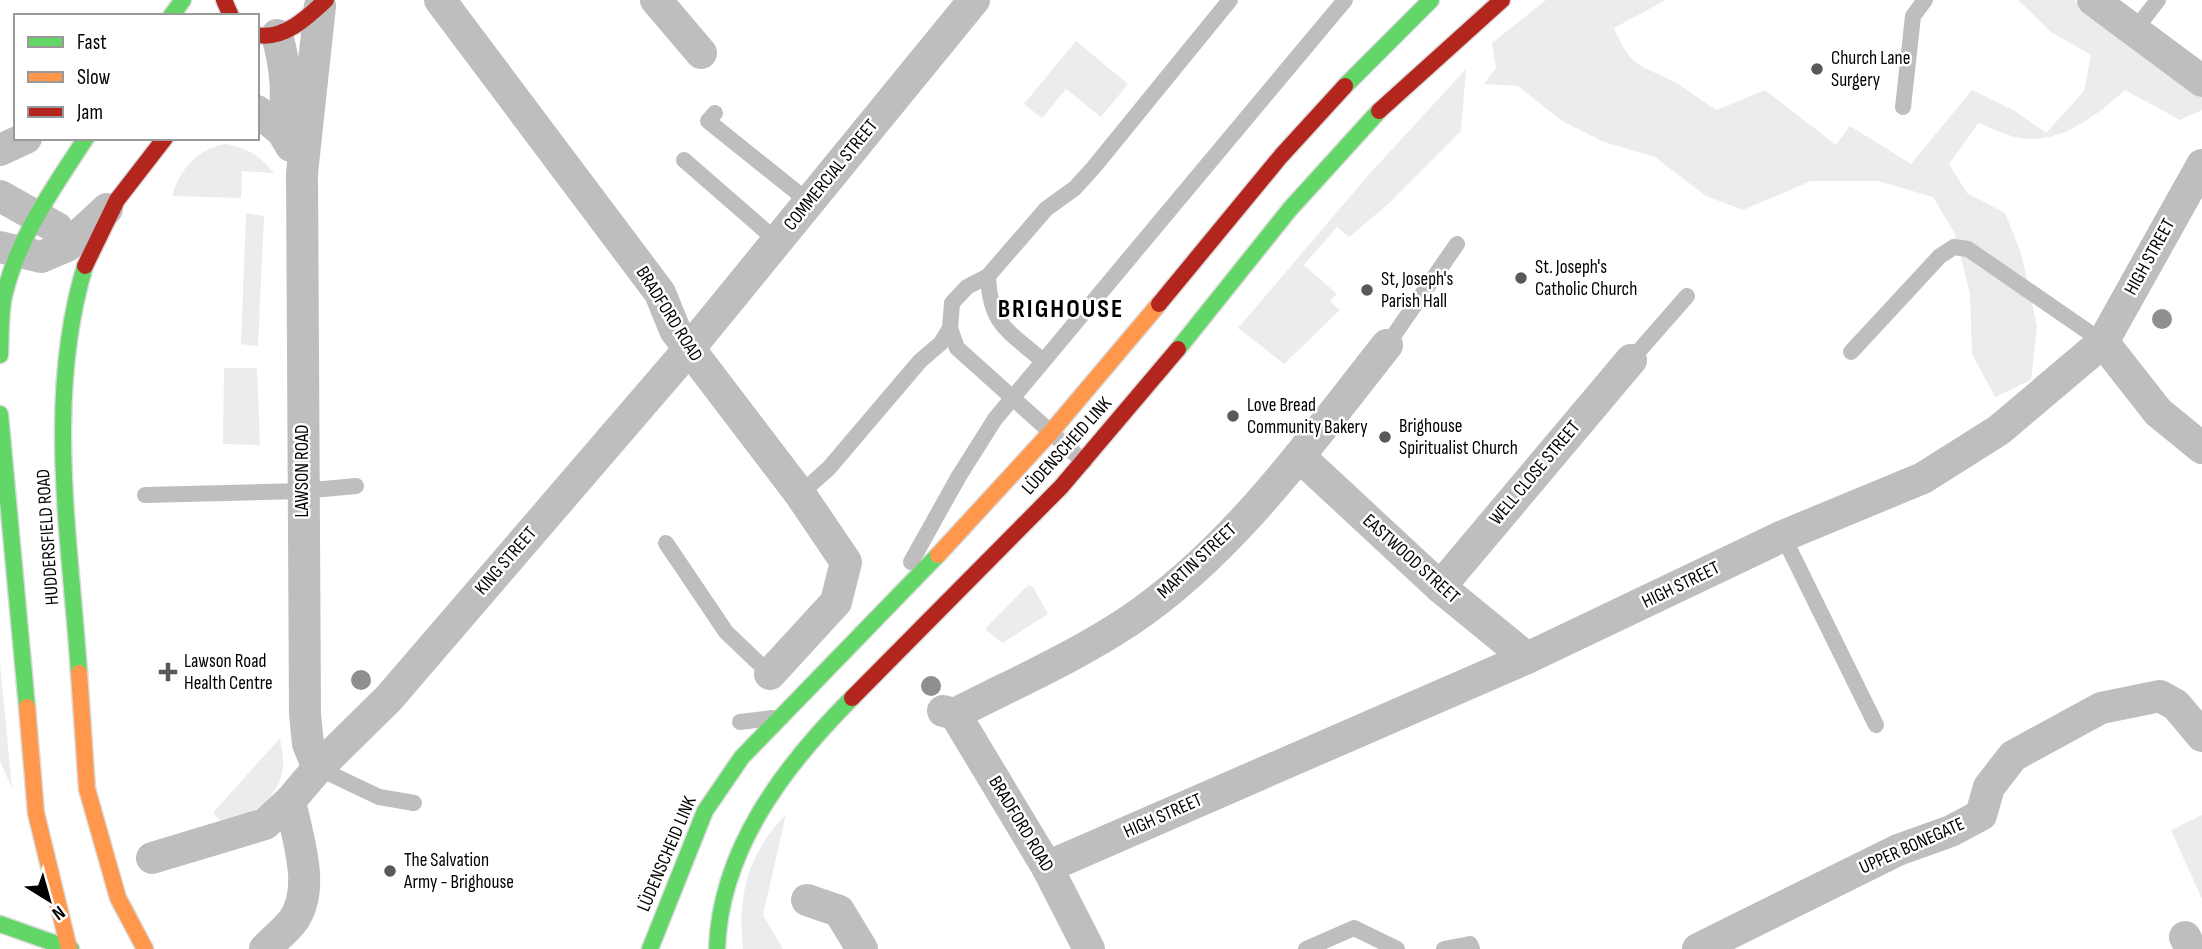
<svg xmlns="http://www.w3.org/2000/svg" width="2202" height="949" font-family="'Sofia Sans Condensed',sans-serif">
<rect width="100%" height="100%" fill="#fff"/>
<!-- green -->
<g fill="#ececec">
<path d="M1546,0H1666L1614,28C1632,70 1639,63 1676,83C1690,91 1702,102 1717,110L1765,90L1836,145L1850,126L1911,164L1972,90L2015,111L2046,133L2084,91L2091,55L2051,32L2018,0H2074L2160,60L2202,97V110L2180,120L2125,90C2097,115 2060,145 2020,138C2007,136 1992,128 1979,123L1949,164L1967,193L2005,213L2021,253L2037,326L2031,380L1995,397L1972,354L1970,294L1955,234L1933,197L1878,181H1811L1743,210L1706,196L1655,157L1604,142L1562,121L1518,86L1484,84L1496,68L1492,43Z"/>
<polygon points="1076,41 1128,84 1101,117 1066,89 1042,118 1024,104"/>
<polygon points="1466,69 1461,131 1386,206 1349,237 1337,227 1304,265 1337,294 1330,301 1340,310 1284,364 1238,328 1372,171"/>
<path d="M226,144C248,148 260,156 274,173L242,171L241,198L172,196C180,169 198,148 226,144Z"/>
<polygon points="246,213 264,216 258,346 241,344"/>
<polygon points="224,368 257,368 260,445 223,444"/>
<polygon points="1028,585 1033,587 1048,614 1002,643 985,629"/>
<polygon points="0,663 12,788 0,761"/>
<path d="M280,738C281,747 284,757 283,766C281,797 250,821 220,820L213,813Z"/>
<path d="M786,814L763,915L783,949H743C737,896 748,853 786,814Z"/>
<polygon points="2202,815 2202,899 2171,830"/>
</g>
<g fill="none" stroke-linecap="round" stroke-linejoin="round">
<defs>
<g id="fast">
<polyline points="171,16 183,0"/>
<polyline points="1345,86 1431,0"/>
<polyline points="1178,349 1290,209 1379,111"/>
<path d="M0,355C1,335 0,315 4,296C18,237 54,187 86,138"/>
<polyline points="0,414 27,707"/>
<path d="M79,673C70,538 45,398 85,266"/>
<polyline points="0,924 71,949"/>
<polyline points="650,949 705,811 742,757 938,555"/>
<path d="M717,949C720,850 784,766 852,698"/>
</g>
<g id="slow">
<polyline points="938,555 1051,432 1159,304"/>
<polyline points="79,673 87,789 118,898 145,949"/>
<polyline points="27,707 36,813 69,949"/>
</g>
<g id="jam">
<polyline points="224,0 231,16"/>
<path d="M257,35C284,40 308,17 326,0"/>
<polyline points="1379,111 1502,0"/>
<polyline points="85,266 117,200 165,138"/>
<polyline points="1159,304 1281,156 1345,86"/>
<polyline points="852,698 1061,487 1178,349"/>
</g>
</defs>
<!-- fast casing -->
<use href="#fast" stroke="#dbdbdb" stroke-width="19"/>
<!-- slow casing -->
<use href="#slow" stroke="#dbdbdb" stroke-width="19"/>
<!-- jam casing -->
<use href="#jam" stroke="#dbdbdb" stroke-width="19"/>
<!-- lane -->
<g stroke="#bebebe" stroke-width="16">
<polyline points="2134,31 2158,0"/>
<polyline points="1903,107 1913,16 1925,0"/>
<polyline points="715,113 708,121 809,202"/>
<polyline points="684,160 777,241"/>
<path d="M988,276C990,326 1009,331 1043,361"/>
<polyline points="950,328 957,348 1084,462"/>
<polyline points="1387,345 1457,244"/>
<polyline points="1851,352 1940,256 1954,247 1968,249 2103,342"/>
<polyline points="1631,360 1687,296"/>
<polyline points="800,494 829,468 920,361 941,343 950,328 952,303 967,287 988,276 1046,209 1075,188 1094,167 1230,0"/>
<polyline points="145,495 302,491 356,486"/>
<polyline points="1783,536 1876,725"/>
<polyline points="666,543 726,632 770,674"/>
<polyline points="911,562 959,476 995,419 1345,0"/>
<polyline points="740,722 772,718"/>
<polyline points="318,768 379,797 414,803"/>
<polyline points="1306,949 1354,928 1397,949"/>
<polyline points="1444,949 1470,944 1472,949"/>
</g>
<!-- street -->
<g stroke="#bebebe" stroke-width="32">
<polyline points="440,0 660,293 675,330 800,494 846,562 836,602 770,674"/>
<polyline points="656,0 701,53"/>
<polyline points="2093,0 2202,81"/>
<path d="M277,35C286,68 289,97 282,131"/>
<polyline points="257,111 282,131 291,146"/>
<polyline points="0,150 26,138"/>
<polyline points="0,196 57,228"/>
<polyline points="0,247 41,257 67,246 107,209"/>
<polyline points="2103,342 2158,412 2202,448"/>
<polyline points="1299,456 1440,587 1527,658"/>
<polyline points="1440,587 1631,360"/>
<polyline points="943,711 955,714 1047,867 1089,949"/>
<path d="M955,714C1013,684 1075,657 1129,621C1233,551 1310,442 1387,345"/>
<polyline points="318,768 308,744 305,714 302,173 320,6"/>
<polyline points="152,858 265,824 290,801 318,768 389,698 689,349 974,0"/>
<polyline points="1047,867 1527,658 1783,536 1923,478 1999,430 2103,342 2202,165"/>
<polyline points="807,900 839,911 862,949"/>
<polyline points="2185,937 2191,949"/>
<path d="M265,949C273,940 284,932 292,922C317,890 297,837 290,801"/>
<polyline points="1698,949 1898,850 1951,831 1981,815 1989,787 2013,756 2101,708 2160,696 2176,705 2202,736"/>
</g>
<!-- fast -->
<use href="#fast" stroke="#63d668" stroke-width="16"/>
<!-- slow -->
<use href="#slow" stroke="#ff974d" stroke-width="16"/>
<!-- jam -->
<use href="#jam" stroke="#b3261e" stroke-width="16"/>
</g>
<!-- trees -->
<g fill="#8f8f8f">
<circle cx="2162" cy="319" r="10"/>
<circle cx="361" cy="680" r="10"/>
<circle cx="931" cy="686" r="10"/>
</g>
<!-- markers -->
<g fill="#595959" stroke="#fff" stroke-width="2.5">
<circle cx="1817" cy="69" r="7"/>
<circle cx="1521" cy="278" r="7"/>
<circle cx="1367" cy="290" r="7"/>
<circle cx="1233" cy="416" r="7"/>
<circle cx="1385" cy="437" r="7"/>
<path d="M164.5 661.5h7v7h7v7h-7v7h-7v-7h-7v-7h7z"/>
<circle cx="390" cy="871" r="7"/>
</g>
<g text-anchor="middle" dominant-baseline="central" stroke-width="5" stroke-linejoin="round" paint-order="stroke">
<!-- poi labels -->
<g font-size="19" fill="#000" stroke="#fff" text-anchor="start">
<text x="1831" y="58">Church Lane<tspan x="1831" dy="22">Surgery</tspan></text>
<text x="1535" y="267">St. Joseph's<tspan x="1535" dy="22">Catholic Church</tspan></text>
<text x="1381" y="279">St, Joseph's<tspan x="1381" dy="22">Parish Hall</tspan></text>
<text x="1247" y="405">Love Bread<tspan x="1247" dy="22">Community Bakery</tspan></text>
<text x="1399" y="426">Brighouse<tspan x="1399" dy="22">Spiritualist Church</tspan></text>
<text x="184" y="661">Lawson Road<tspan x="184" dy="22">Health Centre</tspan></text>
<text x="404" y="860">The Salvation<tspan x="404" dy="22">Army - Brighouse</tspan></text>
</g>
<!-- street labels -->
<g font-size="19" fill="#000" stroke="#fff">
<text transform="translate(831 175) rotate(-51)">COMMERCIAL STREET</text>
<text transform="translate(2150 257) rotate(-61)">HIGH STREET</text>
<text transform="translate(669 314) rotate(58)">BRADFORD ROAD</text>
<text transform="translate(1067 446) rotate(-48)">LÜDENSCHEID LINK</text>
<text transform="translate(302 471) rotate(-90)">LAWSON ROAD</text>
<text transform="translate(1535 473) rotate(-50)">WELL CLOSE STREET</text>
<text transform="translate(48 537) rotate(-94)">HUDDERSFIELD ROAD</text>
<text transform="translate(1411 559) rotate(42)">EASTWOOD STREET</text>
<text transform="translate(506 561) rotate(-49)">KING STREET</text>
<text transform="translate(1197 561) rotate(-43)">MARTIN STREET</text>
<text transform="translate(1681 585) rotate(-26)">HIGH STREET</text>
<text transform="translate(1163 816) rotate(-24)">HIGH STREET</text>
<text transform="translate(1021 824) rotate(59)">BRADFORD ROAD</text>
<text transform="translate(1912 846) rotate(-24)">UPPER BONEGATE</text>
<text transform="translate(667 854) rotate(-67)">LÜDENSCHEID LINK</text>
</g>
<!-- district labels -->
<g font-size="26" font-weight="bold" letter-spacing="2" fill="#000" stroke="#fff">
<text x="1061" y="309">BRIGHOUSE</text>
</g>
</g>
<!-- legend -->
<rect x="14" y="14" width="245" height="126" fill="#ffffff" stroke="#999999" stroke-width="2"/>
<rect x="28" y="37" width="35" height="10" fill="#63d668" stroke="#999999" stroke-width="2"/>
<text x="77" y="49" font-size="21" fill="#000000">Fast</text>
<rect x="28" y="72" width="35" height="10" fill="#ff974d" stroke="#999999" stroke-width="2"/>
<text x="77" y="84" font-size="21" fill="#000000">Slow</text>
<rect x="28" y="107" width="35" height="10" fill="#b3261e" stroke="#999999" stroke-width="2"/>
<text x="77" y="119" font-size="21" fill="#000000">Jam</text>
<!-- north arrow -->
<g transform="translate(49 900) rotate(143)" stroke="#ffffff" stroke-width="5" paint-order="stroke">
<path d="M0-5L12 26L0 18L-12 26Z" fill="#000000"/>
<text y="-10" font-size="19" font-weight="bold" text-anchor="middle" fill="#000000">N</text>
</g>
</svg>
